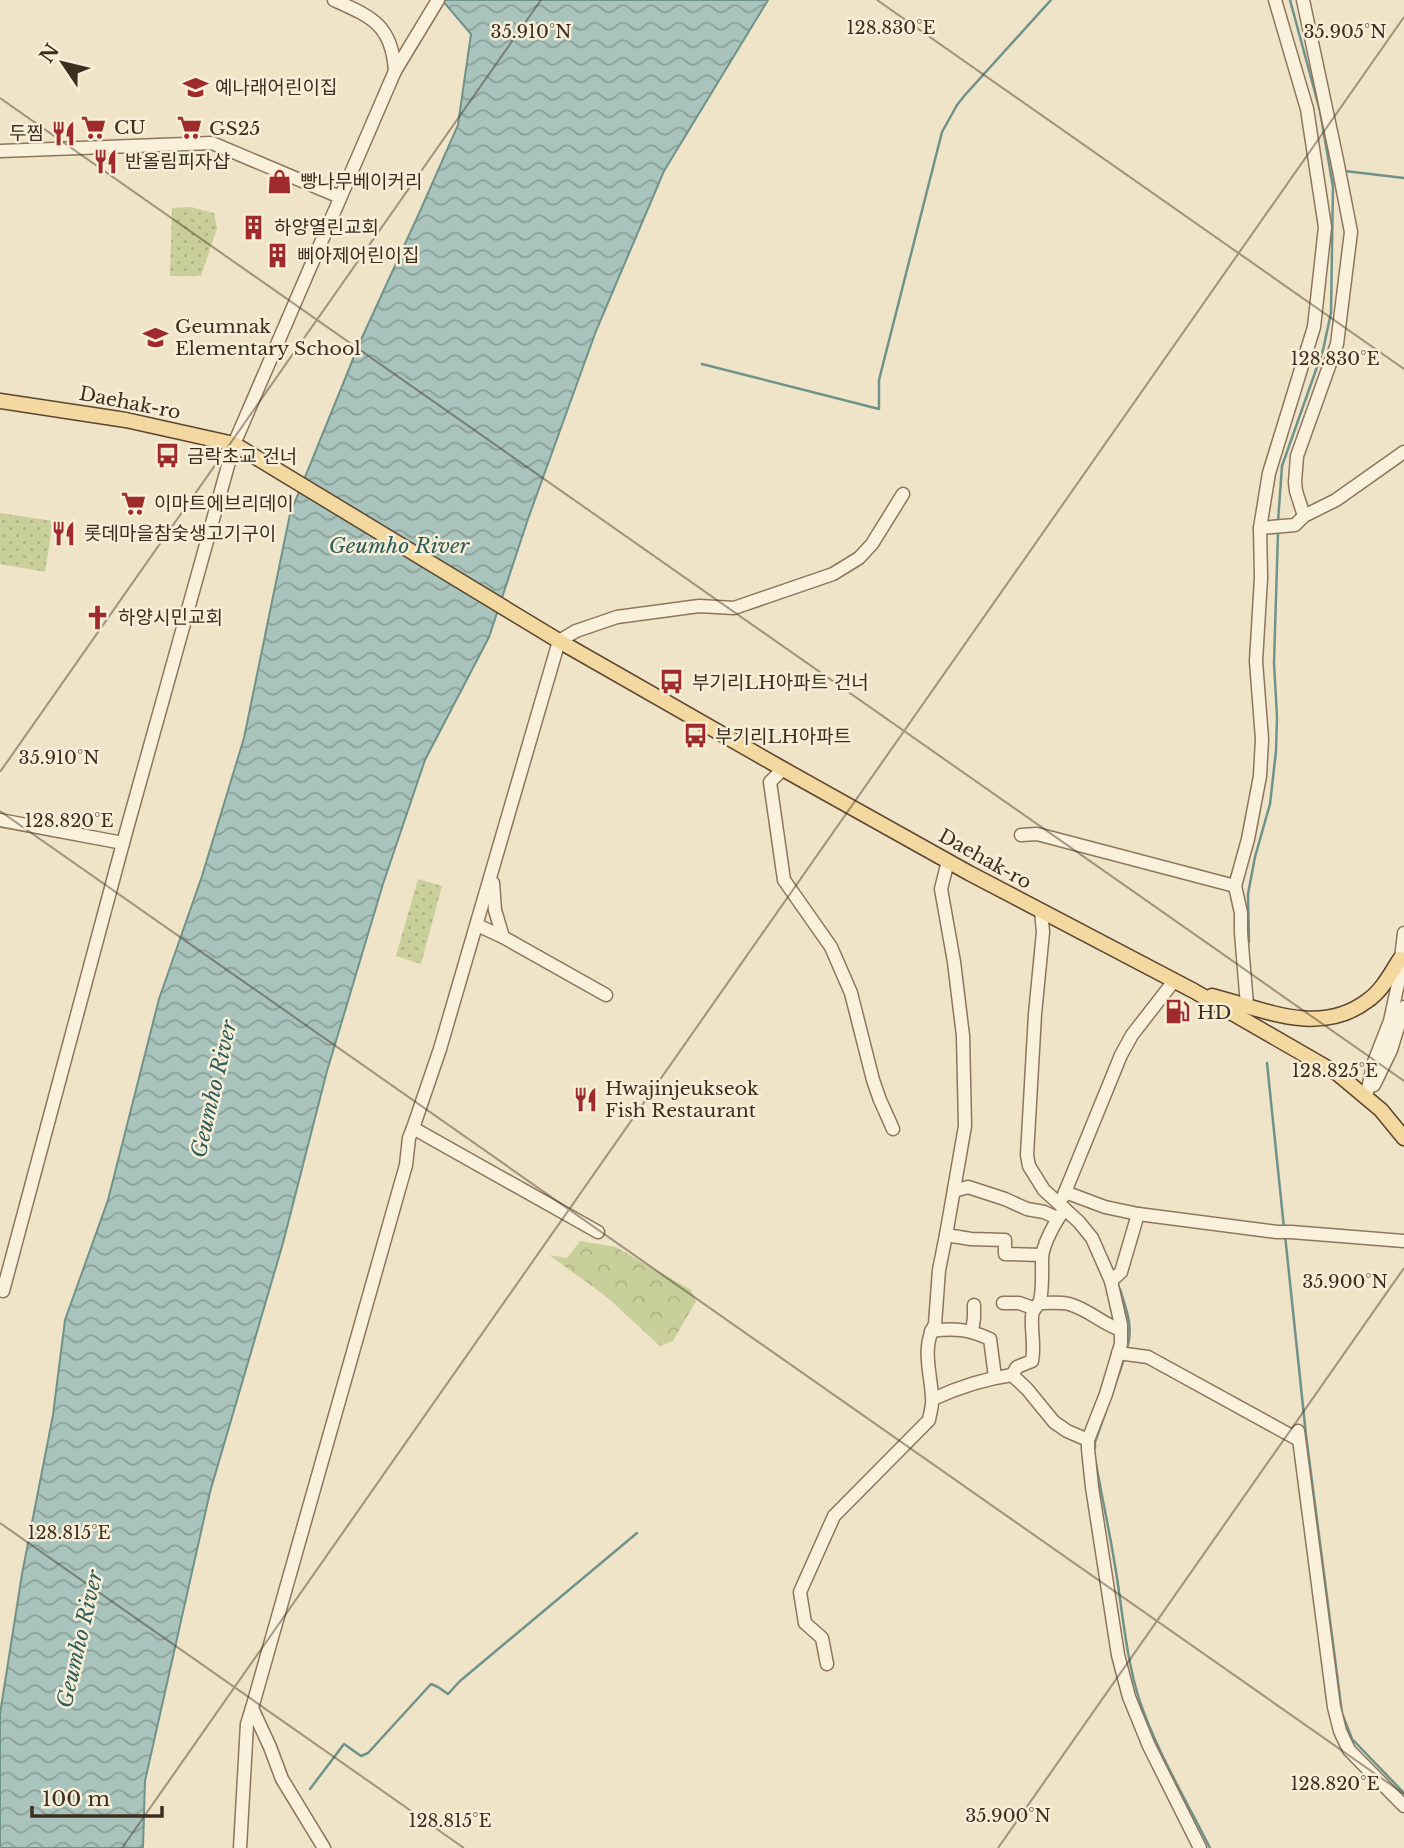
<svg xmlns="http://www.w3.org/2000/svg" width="1404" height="1848" font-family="'Libre Baskerville','Noto Sans KR',serif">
<defs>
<pattern id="forest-crowns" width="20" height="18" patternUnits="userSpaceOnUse" patternTransform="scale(1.75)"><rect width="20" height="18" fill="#c9cf9b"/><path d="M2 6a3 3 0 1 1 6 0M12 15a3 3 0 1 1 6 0" fill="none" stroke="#aeb285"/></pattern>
<pattern id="park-dots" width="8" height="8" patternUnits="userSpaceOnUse" patternTransform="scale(1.75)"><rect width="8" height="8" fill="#c9cf9b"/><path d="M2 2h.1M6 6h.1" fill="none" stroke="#aeb285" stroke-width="1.8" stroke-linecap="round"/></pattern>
<pattern id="water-waves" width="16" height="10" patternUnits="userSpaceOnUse" patternTransform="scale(1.75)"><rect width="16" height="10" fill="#a9c4bc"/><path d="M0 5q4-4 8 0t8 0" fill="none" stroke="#8ba098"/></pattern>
</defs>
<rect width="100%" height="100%" fill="#f0e4c8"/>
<!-- forest -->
<polygon fill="url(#forest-crowns)" points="580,1241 616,1247 691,1290 696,1301 673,1341 660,1346 608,1298 549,1255 567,1258"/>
<!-- park -->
<g fill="url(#park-dots)">
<polygon points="190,207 214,213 217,228 201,276 170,276 172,208"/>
<polygon points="0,513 53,521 45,572 0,564"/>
<polygon points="418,879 442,886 421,964 396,956"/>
</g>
<!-- water -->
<polygon fill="url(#water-waves)" stroke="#6f938a" stroke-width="2" points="442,0 768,0 664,171 596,331 528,519 489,637 425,760 383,884 327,1071 283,1243 210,1492 145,1781 143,1848 0,1848 0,1714 22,1574 53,1415 65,1320 108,1200 159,999 202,876 244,738 290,514 360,342 421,209 458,125 471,34"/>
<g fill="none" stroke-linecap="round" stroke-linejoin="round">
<!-- stream -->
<g stroke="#6f938a" stroke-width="2.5">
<polyline points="1345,171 1404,178"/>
<polyline points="702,364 879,409 879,380 942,132 957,105 965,95 1051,0"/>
<polyline points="1278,522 1282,466 1323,350 1331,313 1333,187 1320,111 1290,0"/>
<polyline points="1249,942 1248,894 1255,857 1270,804 1276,751 1277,717 1274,663 1278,532"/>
<polyline points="1267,1063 1284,1228"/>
<polyline points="1285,1235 1306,1435 1342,1713 1352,1739 1404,1793"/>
<path d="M1120,1289C1126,1309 1134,1327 1127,1348"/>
<polyline points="1115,1385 1123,1362"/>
<polyline points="1095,1448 1095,1442 1106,1411"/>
<path d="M1095,1458C1102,1498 1111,1538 1117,1578C1123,1618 1127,1660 1139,1699C1156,1750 1186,1800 1210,1848"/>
<polyline points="310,1789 344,1744 361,1756 368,1753 431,1684 438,1687 448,1694 460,1681 637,1533"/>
</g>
<defs>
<g id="minor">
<polyline points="1303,0 1337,160 1351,232 1337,344 1297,456 1295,482 1296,491 1304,516"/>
<polyline points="395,71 438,0"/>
<polyline points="0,151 212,143 340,197"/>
<polyline points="1260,528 1295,525 1304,516 1336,500 1404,452"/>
<polyline points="783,769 770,782 784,880 831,947 851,993 873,1080 880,1100 893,1129"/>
<polyline points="0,820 123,843"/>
<polyline points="1021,835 1037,834 1235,886"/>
<polyline points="493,883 495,910 503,937"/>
<polyline points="1041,911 1043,932 1035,1014 1027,1155 1029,1166 1044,1190 1079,1222 1092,1238 1111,1281 1121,1325 1121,1344 1106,1394 1088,1440 1088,1449 1092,1487 1118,1655 1129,1697 1149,1746 1200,1848"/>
<polyline points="477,925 503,937 606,995"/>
<polyline points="1247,1005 1241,933 1241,913 1235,886 1248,839 1260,776 1262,739 1256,661 1261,578 1260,528 1269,473 1314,327 1325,227 1307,109 1275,0"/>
<polyline points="1374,1085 1391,1050 1404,1007"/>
<polyline points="1366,1097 1374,1062 1390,1021 1398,984 1404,933"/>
<polyline points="954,1191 968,1187 1005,1199 1027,1209 1044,1212 1057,1218"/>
<polyline points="1065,1192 1105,1207 1138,1214 1277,1232 1291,1232 1404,1241"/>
<polyline points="1063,1197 1121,1055 1132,1035 1174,981"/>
<polyline points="598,1232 413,1128 440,1049 559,641 576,631 617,617 699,606 734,608 833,574 859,558 872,544 903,494"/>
<polyline points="946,1235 971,1239 1005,1240 1005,1254 1042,1255"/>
<polyline points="1111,1281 1121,1272 1138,1214"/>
<path d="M0,1290L3,1291L123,843L234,444L395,71C392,25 372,17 334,0"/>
<polyline points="1003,1303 1019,1303 1033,1308"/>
<path d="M1039,1303C1048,1303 1060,1302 1069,1304C1088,1309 1102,1324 1121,1330"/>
<path d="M931,1331C955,1328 968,1329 990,1339L995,1377"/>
<polyline points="972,1331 974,1318 974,1305"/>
<polyline points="1118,1353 1148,1357 1299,1440"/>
<path d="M1012,1375L1017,1367L1032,1361C1035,1346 1031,1332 1032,1317C1032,1309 1036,1309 1039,1303C1043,1295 1042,1269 1042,1259C1042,1245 1056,1220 1065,1209"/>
<path d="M933,1399C959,1387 983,1379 1012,1375L1027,1389L1054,1422L1067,1431L1088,1440"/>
<polyline points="1298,1431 1334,1707 1340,1731 1349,1750 1404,1806"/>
<path d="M827,1664L822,1638L805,1623L800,1592L834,1516L929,1420C930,1413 933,1405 932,1398C931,1372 921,1349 935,1324L939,1270L946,1235L965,1126L963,1036L954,962L941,889L948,861"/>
<polyline points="240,1848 247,1724 252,1708"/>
<polyline points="324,1848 282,1779 270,1747 252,1708 406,1165 409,1138 413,1128"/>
</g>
<g id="major">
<polyline points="0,401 126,420 234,444 559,641 783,769 969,873 1194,991 1338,1074 1381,1110 1404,1138"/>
<path d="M1212,996C1263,1009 1319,1037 1367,1001C1382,991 1391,973 1400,959"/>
</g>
</defs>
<!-- minor casing -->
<use href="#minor" stroke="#8d765c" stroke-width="15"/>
<!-- major casing -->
<use href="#major" stroke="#5b4430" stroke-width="17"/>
<!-- minor -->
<use href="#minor" stroke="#faf1dc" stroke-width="12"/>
<!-- major -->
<use href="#major" stroke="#f3d9a0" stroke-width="14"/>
</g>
<!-- ticks -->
<path fill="none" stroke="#3d2e20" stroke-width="2" stroke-opacity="0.45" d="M877,0L1404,369M0,98L1404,1081M0,772L541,0M0,811L1404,1794M0,1523L464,1848M122,1848L1404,17M998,1848L1404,1268"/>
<!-- icons -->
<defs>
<symbol id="school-bare" viewBox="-9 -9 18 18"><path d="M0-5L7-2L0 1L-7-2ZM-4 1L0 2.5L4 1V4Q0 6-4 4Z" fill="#9e2a2b" stroke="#f7eed8" stroke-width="2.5" paint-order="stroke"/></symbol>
<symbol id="supermarket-bare" viewBox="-9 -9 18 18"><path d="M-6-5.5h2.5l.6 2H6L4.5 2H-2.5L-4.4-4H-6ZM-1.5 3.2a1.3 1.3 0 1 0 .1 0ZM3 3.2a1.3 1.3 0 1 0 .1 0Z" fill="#9e2a2b" stroke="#f7eed8" stroke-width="2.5" paint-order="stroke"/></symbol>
<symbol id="restaurant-bare" viewBox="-9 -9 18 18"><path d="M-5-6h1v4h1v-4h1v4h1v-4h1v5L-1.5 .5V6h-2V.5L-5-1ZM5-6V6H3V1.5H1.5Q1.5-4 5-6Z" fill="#9e2a2b" stroke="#f7eed8" stroke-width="2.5" paint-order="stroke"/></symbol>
<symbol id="shop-bare" viewBox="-9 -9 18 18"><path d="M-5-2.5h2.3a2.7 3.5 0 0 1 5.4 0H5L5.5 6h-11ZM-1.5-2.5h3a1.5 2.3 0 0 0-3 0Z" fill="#9e2a2b" stroke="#f7eed8" stroke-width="2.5" paint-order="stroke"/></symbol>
<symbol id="building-bare" viewBox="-9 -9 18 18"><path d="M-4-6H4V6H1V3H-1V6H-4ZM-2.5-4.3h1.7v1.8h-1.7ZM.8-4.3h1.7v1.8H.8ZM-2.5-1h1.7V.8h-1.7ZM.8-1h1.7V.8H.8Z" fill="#9e2a2b" stroke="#f7eed8" stroke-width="2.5" paint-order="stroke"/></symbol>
<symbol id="bus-bare" viewBox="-9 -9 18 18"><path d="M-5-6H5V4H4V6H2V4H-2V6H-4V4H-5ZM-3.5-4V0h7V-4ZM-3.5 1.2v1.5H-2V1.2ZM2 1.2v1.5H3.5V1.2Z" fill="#9e2a2b" stroke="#f7eed8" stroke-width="2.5" paint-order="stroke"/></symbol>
<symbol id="church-bare" viewBox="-9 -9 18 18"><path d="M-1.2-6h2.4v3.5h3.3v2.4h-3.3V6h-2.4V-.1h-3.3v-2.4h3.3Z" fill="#9e2a2b" stroke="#f7eed8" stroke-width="2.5" paint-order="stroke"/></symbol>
<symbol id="fuel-bare" viewBox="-9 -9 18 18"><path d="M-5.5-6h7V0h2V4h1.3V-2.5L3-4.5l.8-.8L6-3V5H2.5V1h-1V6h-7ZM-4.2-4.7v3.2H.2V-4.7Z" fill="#9e2a2b" stroke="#f7eed8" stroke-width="2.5" paint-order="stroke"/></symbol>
</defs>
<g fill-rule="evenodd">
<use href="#school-bare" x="178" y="70" width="35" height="35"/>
<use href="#supermarket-bare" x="76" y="110" width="35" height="35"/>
<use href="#supermarket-bare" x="172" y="110" width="35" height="35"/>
<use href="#restaurant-bare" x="46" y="116" width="35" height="35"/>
<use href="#restaurant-bare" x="88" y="144" width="35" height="35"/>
<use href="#shop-bare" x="262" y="164" width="35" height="35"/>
<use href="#building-bare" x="236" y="210" width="35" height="35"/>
<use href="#building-bare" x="260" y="238" width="35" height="35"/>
<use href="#school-bare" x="138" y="320" width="35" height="35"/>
<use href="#bus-bare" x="150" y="438" width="35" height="35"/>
<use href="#supermarket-bare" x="116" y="486" width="35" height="35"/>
<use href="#restaurant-bare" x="46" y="516" width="35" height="35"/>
<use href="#church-bare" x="80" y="600" width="35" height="35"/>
<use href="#bus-bare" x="654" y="664" width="35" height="35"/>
<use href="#bus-bare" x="678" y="718" width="35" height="35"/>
<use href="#fuel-bare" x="1160" y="994" width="35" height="35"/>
<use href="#restaurant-bare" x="568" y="1082" width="35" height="35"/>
</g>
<g text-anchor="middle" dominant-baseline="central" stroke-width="5" stroke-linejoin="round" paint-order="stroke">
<!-- poi labels -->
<g font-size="19" fill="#3d2e20" stroke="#f7eed8" text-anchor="start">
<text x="215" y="87">예나래어린이집</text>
<text x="114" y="127">CU</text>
<text x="209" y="128">GS25</text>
<text x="44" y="133" text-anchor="end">두찜</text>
<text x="125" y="161">반올림피자샵</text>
<text x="300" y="181">빵나무베이커리</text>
<text x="274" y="227">하양열린교회</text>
<text x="297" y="255">삐아제어린이집</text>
<text x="175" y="326">Geumnak<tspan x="175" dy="22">Elementary School</tspan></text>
<text x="187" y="456">금락초교 건너</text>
<text x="154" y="503">이마트에브리데이</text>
<text x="84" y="533">롯데마을참숯생고기구이</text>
<text x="118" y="617">하양시민교회</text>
<text x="692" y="682">부기리LH아파트 건너</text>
<text x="715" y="736">부기리LH아파트</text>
<text x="1197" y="1012">HD</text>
<text x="605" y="1088">Hwajinjeukseok<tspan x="605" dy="22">Fish Restaurant</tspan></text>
</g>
<!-- street labels -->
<g font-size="19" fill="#3d2e20" stroke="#f7eed8">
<text transform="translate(130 403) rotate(11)">Daehak-ro</text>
<text transform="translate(985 859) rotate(29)">Daehak-ro</text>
</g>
<!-- water labels -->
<g font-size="21" font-style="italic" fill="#2f5d5a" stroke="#f7eed8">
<text x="399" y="546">Geumho River</text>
<text transform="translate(214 1089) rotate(-77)">Geumho River</text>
<text transform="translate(80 1639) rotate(-77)">Geumho River</text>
</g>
</g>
<g font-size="18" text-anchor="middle" fill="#3d2e20" stroke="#f7eed8" stroke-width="5" stroke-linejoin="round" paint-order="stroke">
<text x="891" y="34">128.830°E</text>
<text x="1345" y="38">35.905°N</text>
<text x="531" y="38">35.910°N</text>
<text x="1335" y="365">128.830°E</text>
<text x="59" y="764">35.910°N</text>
<text x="69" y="827">128.820°E</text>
<text x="1335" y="1077">128.825°E</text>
<text x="1345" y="1288">35.900°N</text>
<text x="69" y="1539">128.815°E</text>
<text x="1335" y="1790">128.820°E</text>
<text x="1008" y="1822">35.900°N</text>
<text x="450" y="1827">128.815°E</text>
</g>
<!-- north arrow -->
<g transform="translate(63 63) rotate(305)" stroke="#f7eed8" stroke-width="5" paint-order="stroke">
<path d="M0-5L12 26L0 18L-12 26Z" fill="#3d2e20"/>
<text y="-10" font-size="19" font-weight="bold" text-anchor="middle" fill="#3d2e20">N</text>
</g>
<!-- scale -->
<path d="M32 1806v10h130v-10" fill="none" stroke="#3d2e20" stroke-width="3.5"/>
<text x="42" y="1806" font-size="21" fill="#3d2e20" stroke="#f7eed8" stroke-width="5" paint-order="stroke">100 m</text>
</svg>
